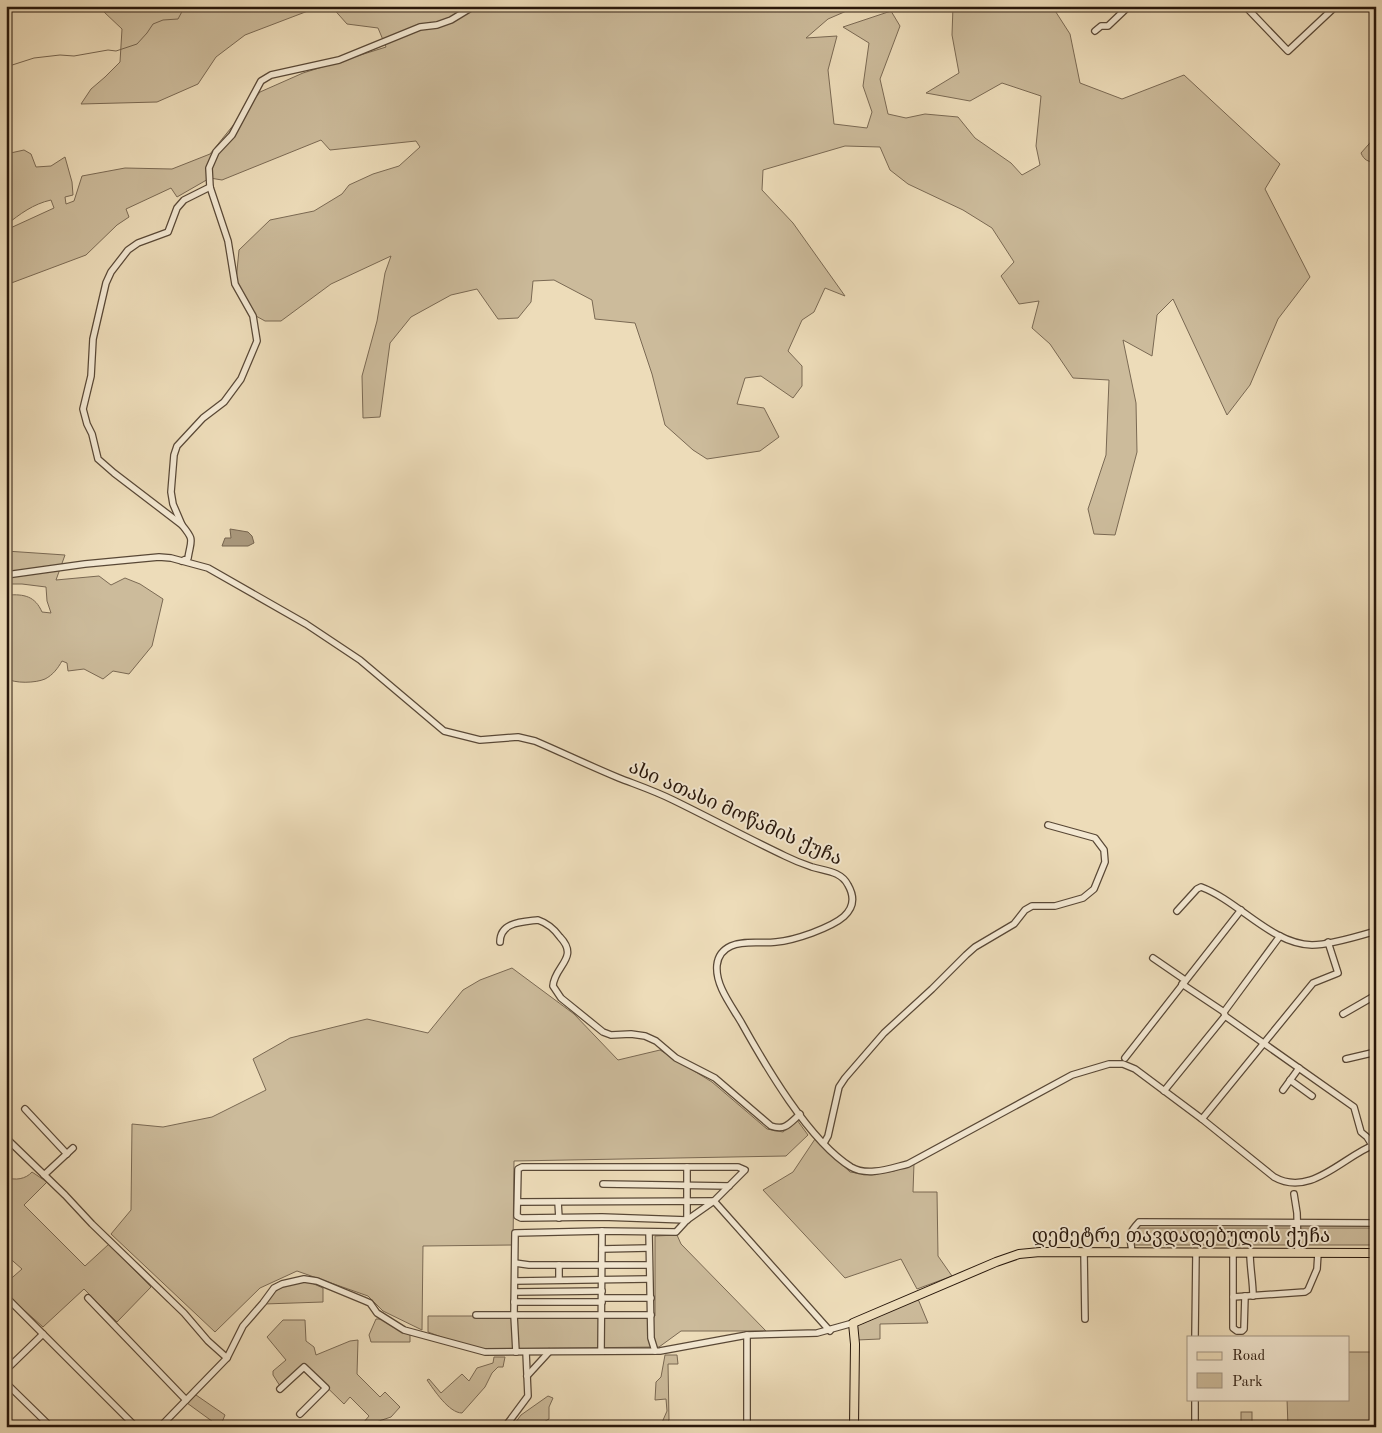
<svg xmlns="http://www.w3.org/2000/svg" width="1382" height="1433" font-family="'Old Standard TT','Noto Serif Georgian',serif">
<rect width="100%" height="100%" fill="#eddcb9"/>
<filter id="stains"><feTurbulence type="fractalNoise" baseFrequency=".004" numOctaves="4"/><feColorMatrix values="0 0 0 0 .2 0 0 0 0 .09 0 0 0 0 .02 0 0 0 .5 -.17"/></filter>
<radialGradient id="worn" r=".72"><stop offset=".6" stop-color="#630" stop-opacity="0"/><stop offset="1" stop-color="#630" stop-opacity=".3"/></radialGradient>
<!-- green -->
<g fill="#ccbb9b" stroke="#7a6953">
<polygon points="107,6 321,6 245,35 216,57 198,84 157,102 81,104 91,89 105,77 120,62 122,29 104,12"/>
<path d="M331,6H858L828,19L806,38L837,36L828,70L834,124L867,128L872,112L863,86L869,43L843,27L891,11L900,26L880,79L888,114L906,118L925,114L958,117L975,138L1011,163L1022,175L1040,165L1036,146L1041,96L1002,83L970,101L926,93L959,73L952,35L953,6H1052L1070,34L1080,83L1122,99L1184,75L1280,164L1265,189L1310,277L1278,319L1250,385L1227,415L1173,299L1157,315L1152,356L1123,340L1136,403L1137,452L1115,535L1094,534L1088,509L1106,455L1109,380L1073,378L1050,344L1032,328L1039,301L1019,304L1001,276L1014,262L992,228L963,210L908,184L890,170L880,147L845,146L763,170L762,190L793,223L845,296L825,288L814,312L802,320L788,351L802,366V386L793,398L761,376L745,378L737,404L764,408L779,437L760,451L707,459L693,450L665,425L652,374L635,323L595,319L592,300L554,280L533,281L531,302L518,318L498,319L477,289L451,295L411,317L390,343L380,417L363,418L362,376L377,321L385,273L391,256L331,284L281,321H265L256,316L236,281L239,250L270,220L314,211L342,194L349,185L373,174L399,166L420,147L416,141L330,150L321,140L222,180L210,178L177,197L171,188L126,209L129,217L117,225L86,255L6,285V230L54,208L51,200C33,204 20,214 6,225V154L24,150L31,154L36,167L51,166L65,157L72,182L73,195L65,197L66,204L74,201L82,176L125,168L172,169L210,154L260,92L303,73L386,47L378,28L347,24Z"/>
<path d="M1376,136L1375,162C1368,162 1364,160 1361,153Z"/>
<path d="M6,551L65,555L56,580L99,576L111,585L125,578L140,584L163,599L152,646L129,674L113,671L103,679L84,669L68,671L67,663L62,661C58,668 53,675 45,679C36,683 14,684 6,678V598L8,595C24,594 35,596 42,612L51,613L47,601L46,587L22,584H6Z"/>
<polygon points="512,968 574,1014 618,1060 660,1050 712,1082 767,1129 783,1132 797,1120 808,1135 786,1156 514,1161 513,1245 423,1246 422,1330 383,1311 368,1296 297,1271 260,1288 215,1332 111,1234 131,1210 132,1124 163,1127 212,1117 266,1090 253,1059 290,1038 367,1019 428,1033 463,990 480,980"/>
<polygon points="815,1139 850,1172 871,1175 894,1171 914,1163 913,1192 937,1192 938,1256 952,1276 917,1289 901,1259 845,1278 763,1190 793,1172"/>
<path d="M32,1172L47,1182L24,1205L85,1266L109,1244L151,1287L117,1322L84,1289L43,1327L6,1294V1283L22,1269L6,1255V1177C15,1181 26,1179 32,1172Z"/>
<polygon points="1138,1228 1376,1228 1376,1245 1134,1245"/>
<polygon points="677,1235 681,1244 766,1331 681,1331 659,1347 482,1349 452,1341 428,1332 428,1316 655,1316 655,1236"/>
<path d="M307,1281L323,1288V1302L264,1304C277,1286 286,1285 307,1281Z"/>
<polygon points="918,1299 928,1323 880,1324 880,1339 857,1340 856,1326"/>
<polygon points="376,1319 382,1319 406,1332 410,1335 410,1342 371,1342 369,1335"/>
<polygon points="283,1320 305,1320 306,1341 314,1347 316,1355 350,1341 358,1340 357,1374 380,1397 385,1392 400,1407 391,1417 367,1425 363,1423 369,1416 350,1397 344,1404 303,1364 280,1386 273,1375 273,1371 286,1360 267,1337"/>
<polygon points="1348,1352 1376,1352 1376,1427 1288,1427 1287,1399 1348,1399"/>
<polygon points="665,1355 677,1355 678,1364 668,1364 669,1420 665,1427 660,1427 667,1411 666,1399 655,1400 656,1382 661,1377"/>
<path d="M494,1357H505L503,1367H498L492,1373L485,1387L462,1413C449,1413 434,1390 427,1380L429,1379L441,1393L462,1374L469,1381L477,1368L493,1363Z"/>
<polygon points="196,1395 225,1415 220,1427 187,1403"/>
<polygon points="548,1396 553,1398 549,1407 549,1419 535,1427 512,1427 521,1415"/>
<rect x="1241" y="1412" width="11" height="15"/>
</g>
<!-- water -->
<polygon fill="#aa997e" stroke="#766550" points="230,529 248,532 252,536 254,543 248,546 222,546 225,538 231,538"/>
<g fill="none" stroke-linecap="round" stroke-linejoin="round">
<!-- stream -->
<polyline stroke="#766550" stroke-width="1" points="6,67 34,58 60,55 74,56 108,50 116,51 137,44 147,33 153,24 163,20 178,19 185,6"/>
<defs>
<g id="minor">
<polyline points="1245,6 1288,51 1336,6"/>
<polyline points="1095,31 1101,26 1108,26 1129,6"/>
<polyline points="182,525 173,504 171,492 174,455 177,446 203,418 224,402 241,379 257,341 253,316 235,284 228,241 210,187 209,168 216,152 232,135 261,81 271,75 339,60 420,27 437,25 451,20 474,6"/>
<path d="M182,561L188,558C191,539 195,541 182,525L114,473L98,459L92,434L87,424L83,409L91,376L93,339L106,283L111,272L128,250L138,243L168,232L177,208L184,200L210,187"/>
<path d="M6,575L85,564L159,557L171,558L208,568L306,624L360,660L444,731L480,740L518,737L535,741C563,753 590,766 619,778C637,785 655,791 673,800C710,818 747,838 785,856C793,860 803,864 812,867C825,871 841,871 848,885C864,913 833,925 812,933C801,937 788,941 776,942C761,944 745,940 731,946C722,950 718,956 717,965C715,985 731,1005 741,1022C765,1065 809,1141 851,1167C868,1177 891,1168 908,1164L1072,1075L1109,1064H1123L1135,1069L1202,1119L1274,1177C1311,1198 1343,1156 1376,1144"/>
<path d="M1177,911L1197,889L1201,887C1239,901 1271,944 1312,945C1330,945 1359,936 1376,931"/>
<path d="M500,942C500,922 522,922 538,920C547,923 555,930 560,937C580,958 554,966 553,986L561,998L603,1032L611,1035L631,1034L645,1036L656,1041L676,1058L715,1078L771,1126C785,1131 789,1124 800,1114"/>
<polyline points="1153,958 1185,980"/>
<polyline points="1182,984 1224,1012 1225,1016 1354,1107 1361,1132 1367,1137 1372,1145"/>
<polyline points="1224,1012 1280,936"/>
<polyline points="1343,1014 1376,995"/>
<polyline points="1125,1058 1241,910"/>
<polyline points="1346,1059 1376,1052"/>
<polyline points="1290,1080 1312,1096"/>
<polyline points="1283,1090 1299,1068"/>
<polyline points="1164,1091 1225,1016"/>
<polyline points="25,1109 67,1154"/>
<polyline points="1202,1119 1313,983 1338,973 1328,942"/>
<polyline points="6,1138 65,1195 92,1224 184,1313 208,1341 227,1358"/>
<polyline points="824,1143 828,1136 839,1087 845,1078 884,1033 932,989 966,955 975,947 1014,924 1025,910 1032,906 1055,906 1083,898 1094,889 1105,862 1104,850 1095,838 1048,825"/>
<polygon points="522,1167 738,1167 745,1170 714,1201 687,1220 602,1217 521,1218 517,1216 518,1169"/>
<polyline points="687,1167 687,1220"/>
<polyline points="44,1175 73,1148"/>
<polyline points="603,1184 729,1186"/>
<polyline points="1294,1194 1297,1213 1298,1253"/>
<polyline points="518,1202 714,1201 830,1331"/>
<polyline points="558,1202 559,1218"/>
<polyline points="649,1232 651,1338 655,1351"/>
<polyline points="602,1249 649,1248"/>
<polyline points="1084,1252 1085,1319"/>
<path d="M1132,1252C1130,1235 1127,1235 1139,1222L1376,1223"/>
<polyline points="1233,1253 1233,1328 1237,1331 1242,1331 1244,1329 1245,1296"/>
<path d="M1250,1253C1250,1268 1253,1281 1253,1296"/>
<polyline points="515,1263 529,1265 649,1265"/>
<polyline points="559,1265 559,1280"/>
<polyline points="515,1281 649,1279"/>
<polyline points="515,1292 602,1291"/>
<polyline points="6,1297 136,1427"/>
<polyline points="1233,1297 1305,1292 1308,1290 1317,1269 1318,1253"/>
<polyline points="88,1298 186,1400"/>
<polyline points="602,1298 651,1298"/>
<polyline points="514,1302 602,1302"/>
<polyline points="476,1315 651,1315"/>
<polyline points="747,1335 747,1427"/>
<polyline points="1195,1337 1196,1253"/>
<polyline points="601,1351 602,1231 676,1232 687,1220"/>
<polyline points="516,1352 514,1315 515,1233 602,1231"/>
<polyline points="6,1370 43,1334"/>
<polyline points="527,1376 549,1352"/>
<polyline points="6,1383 51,1427"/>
<polyline points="280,1389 304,1367 326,1388 300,1414"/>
<polyline points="160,1427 227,1358 243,1326 263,1303 274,1288 282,1284 304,1279 317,1281 363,1300 370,1303 377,1313 404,1330 485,1352 660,1351 747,1335 817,1333 853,1323"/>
<polyline points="505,1427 528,1396 526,1352"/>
<polyline points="1195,1427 1195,1399"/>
</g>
<polyline id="major" points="854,1427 855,1344 853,1323 996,1262 1019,1254 1040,1252 1376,1253"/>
</defs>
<!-- minor casing -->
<use href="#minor" stroke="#594836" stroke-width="8"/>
<!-- major casing -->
<use href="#major" stroke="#28170b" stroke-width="10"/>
<!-- minor -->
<use href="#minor" stroke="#f3e8d2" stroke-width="5.5"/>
<!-- major -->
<use href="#major" stroke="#eddcb9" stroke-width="8"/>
</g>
<g text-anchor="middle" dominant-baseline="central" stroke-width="4" stroke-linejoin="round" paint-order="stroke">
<!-- street labels -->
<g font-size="19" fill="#28170b" stroke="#f3e8d2">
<text transform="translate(735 814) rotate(24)">ასი ათასი მოწამის ქუჩა</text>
<text x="1181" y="1237">დემეტრე თავდადებულის ქუჩა</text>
</g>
</g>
<!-- margin -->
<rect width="1382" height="1433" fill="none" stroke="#eddcb9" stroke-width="25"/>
<rect x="8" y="8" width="1367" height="1418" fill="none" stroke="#28170b" stroke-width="2.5"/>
<rect x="12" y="12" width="1357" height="1408" fill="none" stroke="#28170b"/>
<!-- legend -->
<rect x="1187" y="1336" width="162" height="65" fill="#f3e8d2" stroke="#a29482"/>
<rect x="1197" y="1352" width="25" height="8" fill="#eddcb9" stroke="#a29482"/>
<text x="1232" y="1360" font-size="15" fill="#28170b">Road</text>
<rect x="1197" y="1373" width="25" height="15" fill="#ccbb9b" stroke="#a29482"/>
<text x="1232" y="1386" font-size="15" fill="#28170b">Park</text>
<rect width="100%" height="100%" filter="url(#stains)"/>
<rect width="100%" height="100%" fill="url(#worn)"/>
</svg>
